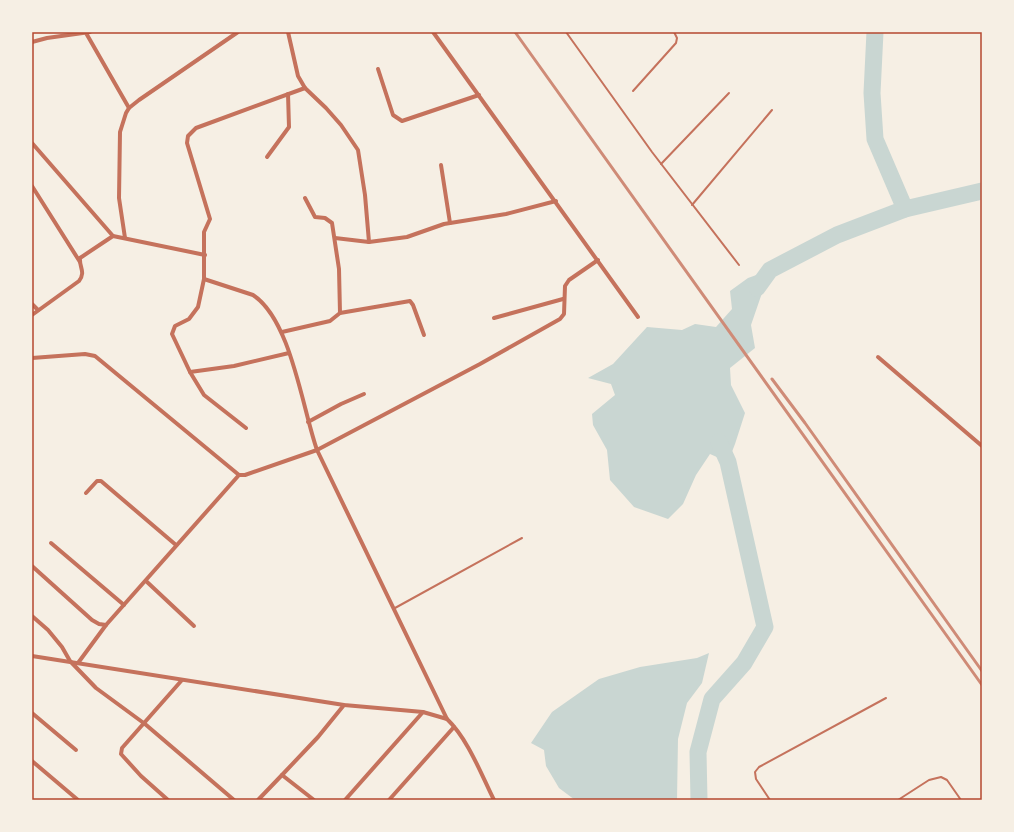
<svg xmlns="http://www.w3.org/2000/svg" width="1014" height="832" font-family="Lato,sans-serif">
<rect width="100%" height="100%" fill="#f6efe4"/>
<!-- water -->
<g fill="#c9d6d2">
<polygon points="770,270 751,325 755,348 730,368 731,385 745,413 735,444 728,462 710,454 696,475 683,504 668,519 634,507 610,480 607,450 593,425 592,414 615,395 611,384 588,378 613,364 647,327 682,330 695,324 716,327 732,309 730,291 748,278"/>
<polygon points="709,653 702,683 687,703 678,739 677,800 575,800 559,788 546,766 544,750 531,743 552,712 599,679 640,667 697,658"/>
</g>
<g fill="none" stroke-linecap="round" stroke-linejoin="round">
<!-- river -->
<g stroke="#c9d6d2" stroke-width="17">
<polyline points="875,32 872,93 875,139 905,209"/>
<polyline points="757,288 770,270 837,235 905,209 982,191"/>
<polyline points="699,800 698,752 712,699 744,663 765,627 728,462 719,442"/>
</g>
<!-- service -->
<g stroke="#c5725c" stroke-width="2">
<polyline points="566,32 652,152 739,265"/>
<polyline points="633,91 676,43 677,38 674,32"/>
<polyline points="661,164 729,93"/>
<polyline points="692,205 772,110"/>
<polyline points="395,608 522,538"/>
<polyline points="770,800 756,779 755,772 759,767 886,698"/>
<polyline points="898,800 929,780 941,777 947,780 961,800"/>
</g>
<!-- minor -->
<g stroke="#c5725c" stroke-width="4">
<polyline points="288,32 298,76 305,88 326,108 341,125 358,150 365,195 369,242"/>
<polyline points="433,32 638,317"/>
<polyline points="86,33 129,108"/>
<polyline points="32,42 47,38 90,32"/>
<polyline points="378,69 393,115 402,121 479,95"/>
<polyline points="32,143 113,236"/>
<polyline points="267,157 289,127 288,94"/>
<polyline points="441,165 450,223"/>
<polyline points="32,186 80,262"/>
<polyline points="125,238 119,198 120,132 126,113 129,108 139,100 238,32"/>
<polyline points="335,238 369,242 407,237 444,224 506,214 556,201"/>
<polyline points="32,304 38,310"/>
<polyline points="340,313 410,301 413,305 424,335"/>
<path d="M32,315L79,281C86,272 79,267 80,258L113,236L205,255"/>
<polyline points="494,318 563,299"/>
<polyline points="282,332 330,321 340,313 339,269 332,223 325,218 315,217 305,198"/>
<polyline points="878,357 982,446"/>
<path d="M32,358L85,354L95,356L239,475H245L317,450C302,407 291,320 253,295L204,279"/>
<polyline points="190,372 234,366 289,353"/>
<polyline points="308,422 341,404 364,394"/>
<polyline points="246,428 204,395 190,372 172,334 175,326 189,319 198,307 204,279 204,232 210,219 187,143 188,136 196,128 305,88"/>
<polyline points="86,493 97,481 101,481 176,545"/>
<polyline points="51,543 124,605"/>
<polyline points="32,566 92,620 99,624 106,625"/>
<polyline points="146,581 194,626"/>
<polyline points="32,616 48,630 62,647 70,661 96,688 145,724 234,800"/>
<polyline points="32,656 344,705 423,712 447,719"/>
<polyline points="78,663 106,625 239,475"/>
<polyline points="32,713 76,750"/>
<polyline points="32,761 78,800"/>
<polyline points="282,775 318,737 344,705"/>
<polyline points="168,800 141,776 121,754 122,748 182,680"/>
<polyline points="258,800 282,775 314,800"/>
<polyline points="345,800 423,712"/>
<polyline points="389,800 454,727"/>
<path d="M494,800C481,774 468,739 447,719L317,450L480,364L560,319L564,314L565,286L569,280L598,260"/>
</g>
<!-- rail -->
<g stroke="#cf8b77" stroke-width="3">
<polyline points="515,32 982,685"/>
<polyline points="772,379 805,423 982,671"/>
</g>
</g>
<!-- border -->
<rect width="1014" height="832" fill="none" stroke="#f6efe4" stroke-width="66"/>
<rect x="33" y="33" width="948" height="766" fill="none" stroke="#b5482f" stroke-width="1.5"/>
</svg>
